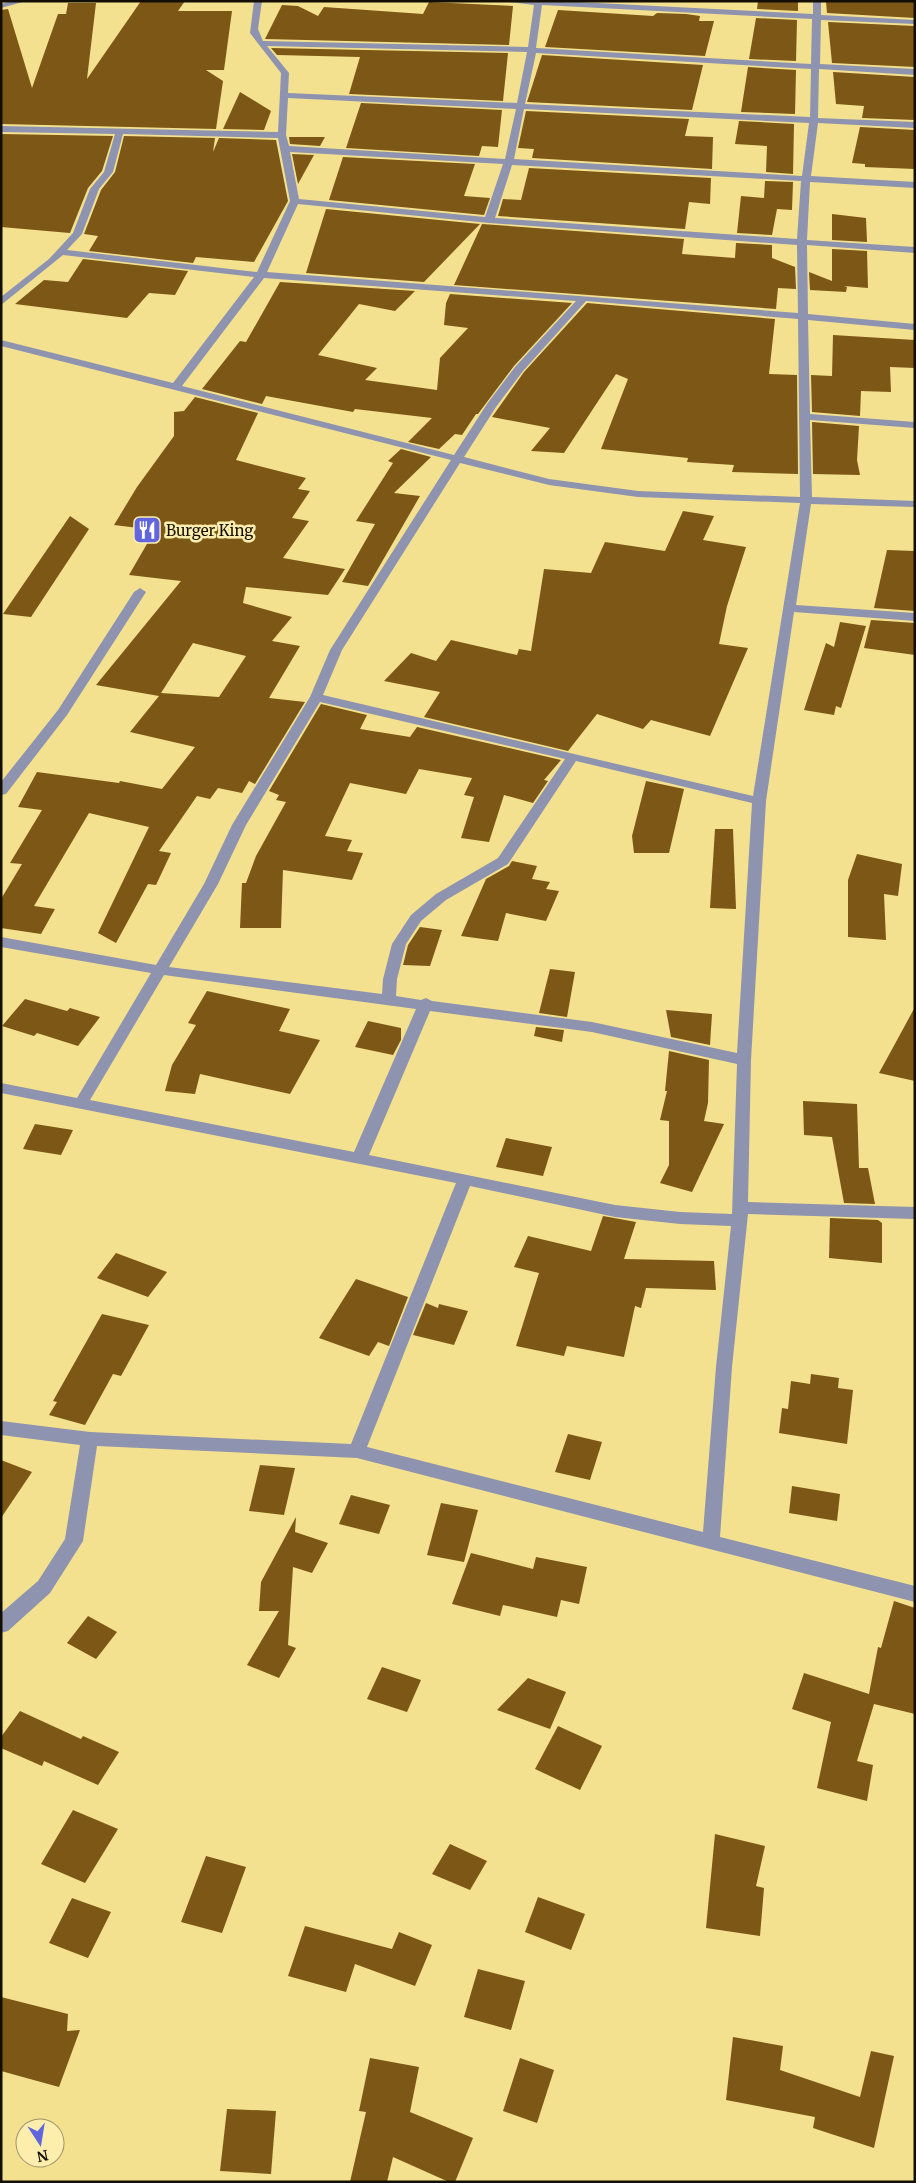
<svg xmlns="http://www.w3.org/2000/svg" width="916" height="2183" font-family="Merriweather,serif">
<rect width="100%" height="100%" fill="#f3e18f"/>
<!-- building -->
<g fill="#7c5715" fill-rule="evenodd">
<polygon points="141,1 185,1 178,11 232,11 224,70 206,70 223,81 216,129 1,124 1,10 8,9 32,88 58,14 66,14 68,3 96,3 87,79"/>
<polygon points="758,1 798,1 798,11 757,9"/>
<polygon points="826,1 915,1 915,18 827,13"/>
<polygon points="429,2 513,6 509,45 265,39 282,5 298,6 318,16 324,7 423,14"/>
<polygon points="558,10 653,16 657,13 686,14 700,16 699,21 714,21 705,56 545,47"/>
<polygon points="756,18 797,20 796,61 749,59"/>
<polygon points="828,22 915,26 915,67 832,63"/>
<polygon points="271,48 508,53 503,101 349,94 360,57 277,55"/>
<polygon points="542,55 703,65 692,110 527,102"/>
<polygon points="748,67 796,70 795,114 741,112"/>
<polygon points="833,72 915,77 915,120 862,118 864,106 836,104"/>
<polygon points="240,92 271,111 264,130 223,129"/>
<polygon points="361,103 502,110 498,147 482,146 479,156 346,148"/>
<polygon points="526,111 689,119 685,136 713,137 712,169 532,158 534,149 518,148"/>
<polygon points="739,121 794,124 793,174 766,172 767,146 735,144"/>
<polygon points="860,127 915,130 915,169 865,167 865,164 852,163"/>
<polygon points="1,134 113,136 102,171 88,188 70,233 1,227"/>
<polygon points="124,136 215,138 213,152 219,138 276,140 288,201 254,262 196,257 193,263 89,251 98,236 84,234 101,190 115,172"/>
<polygon points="289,137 325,137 320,146 290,144"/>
<polygon points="292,154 314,155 298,184"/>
<polygon points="343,157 475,164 464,196 490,198 484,215 329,200"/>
<polygon points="529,168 711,178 710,204 689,202 685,229 498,216 503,199 521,200"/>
<polygon points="765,181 793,182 792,210 777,209 772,235 737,233 741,196 764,198"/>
<polygon points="326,209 480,224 424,282 306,273"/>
<polygon points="832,214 866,218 867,242 832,240"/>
<polygon points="482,224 684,239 682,254 735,258 736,243 772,245 772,258 795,267 796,289 778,288 776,309 454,285"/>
<polygon points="832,249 867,251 868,288 844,286 847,287 846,292 810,290 809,272 832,281"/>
<polygon points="83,259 188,271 175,295 149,293 127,318 15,304 44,280 68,282"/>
<polygon points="280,282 415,291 395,311 359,304 318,355 377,368 365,380 437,390 440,358 468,328 444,325 446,303 450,294 572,303 514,366 478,414 476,414 462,435 455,434 439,449 408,442 432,418 355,409 353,412 266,396 262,404 202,389 240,341 246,342"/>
<polygon points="587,303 775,319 769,374 797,375 798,474 732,472 734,465 687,462 688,458 601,449 628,379 616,374 564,453 531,451 550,428 492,417 524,372"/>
<polygon points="833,335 915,340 915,368 890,367 891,392 861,391 860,416 812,412 811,375 832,376"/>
<path d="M195,397L258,413L236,460L306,478L298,489L310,491L292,518L309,521L283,558L345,569L328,595L246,587L243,603L292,617L272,641L300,646L269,698L305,702L255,784L249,781L242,793L218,788L210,799L197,796L159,851L171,853L156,885L148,884L116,943L98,933L149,827L89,813L34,906L55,909L41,934L1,928V899L22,864L10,863L42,810L18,807L37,772L119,783L120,781L162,789L195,747L130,732L159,696L96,685L181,581L129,575L155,530L114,525L137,487L174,436V412L184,411ZM193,643L246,656L219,697L161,693Z"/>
<polygon points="812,422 859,426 857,460 860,475 813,474"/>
<polygon points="401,449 431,457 394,493 420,496 368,586 342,582 375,524 356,521 393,463 388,461"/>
<polygon points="683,511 714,516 703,540 746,547 727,606 719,644 748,648 710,736 651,720 643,729 597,714 568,751 424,717 440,692 384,681 411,653 436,661 451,640 517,655 519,649 531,651 544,569 591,573 605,542 665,551"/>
<polygon points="70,516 89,529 31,617 3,614"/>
<polygon points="887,550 915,551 915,611 874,608"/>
<polygon points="871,620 915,623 915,655 864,648"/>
<polygon points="840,622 866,626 841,708 836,706 834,715 804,710 826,643 834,647"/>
<polygon points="321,704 367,715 360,729 410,737 417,727 561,760 544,780 548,781 533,803 504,795 489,842 461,838 474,797 464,795 472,778 419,769 406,794 350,783 325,836 352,840 347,851 363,853 352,880 283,870 281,928 240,928 242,883 246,883 256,856 286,802 276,800 279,795 269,791"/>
<polygon points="646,781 684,789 669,853 634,853 632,836"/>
<polygon points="715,829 733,829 736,909 710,908"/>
<polygon points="857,854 902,864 898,896 884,894 886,940 848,937 848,880"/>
<polygon points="512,861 537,866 532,879 550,882 546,889 559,891 546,921 506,913 498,941 461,936 486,879 509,866"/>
<polygon points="420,927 442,930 430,966 403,965 408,945"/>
<polygon points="550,969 575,972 567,1017 539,1013"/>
<polygon points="207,991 290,1009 279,1031 320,1040 290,1094 200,1074 195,1094 165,1091 172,1065 196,1025 188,1023"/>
<polygon points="25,999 67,1011 70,1008 100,1017 78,1046 37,1033 34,1036 2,1026"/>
<polygon points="915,1007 915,1081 879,1073 890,1053"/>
<polygon points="666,1010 712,1014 710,1045 671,1037"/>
<polygon points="368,1021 401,1028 401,1040 393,1055 355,1047"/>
<polygon points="536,1027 564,1030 562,1042 534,1036"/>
<polygon points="669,1051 709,1060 708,1103 704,1121 724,1124 692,1192 660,1183 669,1165 669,1121 660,1120 667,1091 665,1091"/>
<polygon points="803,1101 857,1104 859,1168 868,1168 875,1204 844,1203 832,1137 804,1135"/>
<polygon points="35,1124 73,1130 61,1155 23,1149"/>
<polygon points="506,1138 552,1147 543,1176 496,1167"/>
<polygon points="603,1216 636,1222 624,1259 714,1261 716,1290 646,1288 641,1308 635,1306 624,1357 567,1346 564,1356 516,1346 539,1273 514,1267 528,1236 591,1251"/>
<polygon points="830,1218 878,1220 882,1223 882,1263 829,1258"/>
<polygon points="116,1253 167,1272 148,1297 97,1278"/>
<polygon points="356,1279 408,1297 389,1346 378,1342 369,1356 319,1338"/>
<polygon points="426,1303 438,1308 439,1304 468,1311 454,1345 413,1335"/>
<polygon points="102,1314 149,1325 121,1376 113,1374 85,1425 49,1415 57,1402 53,1401"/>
<polygon points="811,1374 839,1378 838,1388 853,1390 847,1444 779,1433 782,1408 788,1409 791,1381 810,1384"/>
<polygon points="568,1434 602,1442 590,1480 555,1472"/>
<polygon points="1,1460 32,1472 1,1518"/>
<polygon points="260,1465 295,1468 284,1515 249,1511"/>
<polygon points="792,1486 840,1494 837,1521 789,1513"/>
<polygon points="351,1495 390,1505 379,1534 339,1524"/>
<polygon points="441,1503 478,1510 464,1562 427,1555"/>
<polygon points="296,1517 295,1532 328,1543 312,1573 293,1567 288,1645 296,1648 279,1678 247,1665 279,1611 259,1611 261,1582"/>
<polygon points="471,1553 533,1569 536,1557 587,1567 579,1604 561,1600 557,1617 503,1605 500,1616 452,1604"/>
<polygon points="894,1601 915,1608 915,1714 874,1704 857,1761 873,1765 867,1801 817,1788 831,1722 792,1709 804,1673 869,1694 878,1647 881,1648"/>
<polygon points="88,1616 117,1632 96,1659 67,1643"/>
<polygon points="382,1667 421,1680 407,1712 367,1699"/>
<polygon points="528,1678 566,1692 550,1729 497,1710"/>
<polygon points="20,1711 81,1739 83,1736 119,1752 98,1785 44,1761 42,1766 1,1748 1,1737"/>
<polygon points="558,1726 602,1746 580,1790 535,1769"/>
<polygon points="73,1810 118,1829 85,1883 41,1864"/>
<polygon points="715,1834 765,1846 756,1886 764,1888 760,1936 706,1928"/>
<polygon points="450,1844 487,1861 470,1890 432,1874"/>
<polygon points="206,1856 246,1867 222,1933 181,1922"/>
<polygon points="538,1897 585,1914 571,1950 525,1932"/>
<polygon points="72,1898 111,1912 88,1958 49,1943"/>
<polygon points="305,1926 392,1949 399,1932 432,1945 415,1986 355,1964 346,1992 288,1976"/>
<polygon points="478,1969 525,1981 511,2030 464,2017"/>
<polygon points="1,1997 68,2014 67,2031 80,2030 59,2087 1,2071"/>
<polygon points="733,2037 783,2046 780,2070 860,2097 871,2051 894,2056 874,2148 813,2128 815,2117 726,2100"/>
<polygon points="370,2058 419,2067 410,2112 473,2138 455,2182 449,2182 393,2157 387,2182 350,2182 366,2112 359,2111"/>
<polygon points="520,2058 554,2070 537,2123 503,2111"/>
<polygon points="227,2109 276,2111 271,2174 220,2171"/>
</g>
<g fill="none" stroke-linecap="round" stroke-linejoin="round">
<!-- street -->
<g fill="#8e93af" fill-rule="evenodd">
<polygon points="11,1 26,1 1,8 1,4"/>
<path d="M254,1H262L258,29L263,41L528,47L534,5L501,1H557L813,14V1H821V15L915,20V24L821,20L820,64L915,69V75L819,69L818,118L915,122V128L818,123L811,176L915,182V188L810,182L807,240L915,247V253L807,245L808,314L915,324V330L808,320L810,414L915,422V428L810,420L812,497L915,501V507L811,504L796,605L915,613V621L794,612L766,801L751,1060L748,1202L915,1207V1219L748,1214L732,1367L720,1537L915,1586V1602L357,1458L97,1446L83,1541L50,1593L8,1631L1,1633V1613L38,1581L65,1539L80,1445L1,1435V1421L90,1432L351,1444L456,1183L1,1093V1083L77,1098L151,973L1,947V937L156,965L204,884L232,825L310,697L330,650L451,460L1,346V340L173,383L254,277L63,255L1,305V297L49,259L73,233L90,189L104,172L115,134L1,132V126L278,132L281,73L250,33ZM542,5L812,19L811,64L536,48ZM267,46L527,52L517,103L288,93L289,73ZM536,53L811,69L810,117L525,104ZM288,98L516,109L505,159L289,146L286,135ZM524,109L809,123L802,176L514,159ZM123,134L278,138L290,201L257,272L67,250L82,234L99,189L113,172ZM290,152L503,164L485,217L299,199ZM512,165L801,181L797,239L495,218ZM298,204L489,223L797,245L798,313L267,272ZM264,278L576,301L515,367L487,404L454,455L182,386ZM586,301L798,319L800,497L638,491L549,479L464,457L496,407L523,371ZM460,463L549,485L638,497L800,503L753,796L323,695L342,650ZM320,702L565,759L498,858L436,894L411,915L392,944L383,979L382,994L169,967L218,884L246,825ZM576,761L752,803L737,1053L592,1022L432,1001L426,998L421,1000L396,996L397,979L406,944L421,921L446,900L508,864ZM164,975L416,1009L354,1152L90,1100ZM430,1011L592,1032L737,1064L732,1214L680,1212L615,1205L369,1155ZM470,1186L615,1217L680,1224L731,1226L716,1367L703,1532L367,1447Z"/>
<polygon points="140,588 146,592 67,715 6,794 1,795 1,782 58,710 134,592"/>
</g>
</g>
<!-- icons -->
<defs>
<symbol id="restaurant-square" viewBox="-11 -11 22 22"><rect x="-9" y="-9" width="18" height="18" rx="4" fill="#6166df" stroke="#fdeeae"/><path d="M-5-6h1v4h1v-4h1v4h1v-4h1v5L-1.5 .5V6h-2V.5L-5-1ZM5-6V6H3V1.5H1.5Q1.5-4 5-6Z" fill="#fff"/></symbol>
</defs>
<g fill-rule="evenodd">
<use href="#restaurant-square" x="131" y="514" width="32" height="32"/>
</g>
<g text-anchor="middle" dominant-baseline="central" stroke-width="5" stroke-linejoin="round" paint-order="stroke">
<!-- far-poi labels -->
<g font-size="15" fill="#130e00" stroke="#fdeeae" text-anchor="start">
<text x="166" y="530">Burger King</text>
</g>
</g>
<!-- border -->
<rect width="916" height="2183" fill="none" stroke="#130e00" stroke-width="5"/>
<!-- north arrow -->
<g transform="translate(40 2143) rotate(168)"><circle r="24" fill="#fdeeae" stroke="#9f9468"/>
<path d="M0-4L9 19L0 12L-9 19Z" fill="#6166df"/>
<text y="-8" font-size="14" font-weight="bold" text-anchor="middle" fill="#130e00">N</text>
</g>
</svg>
